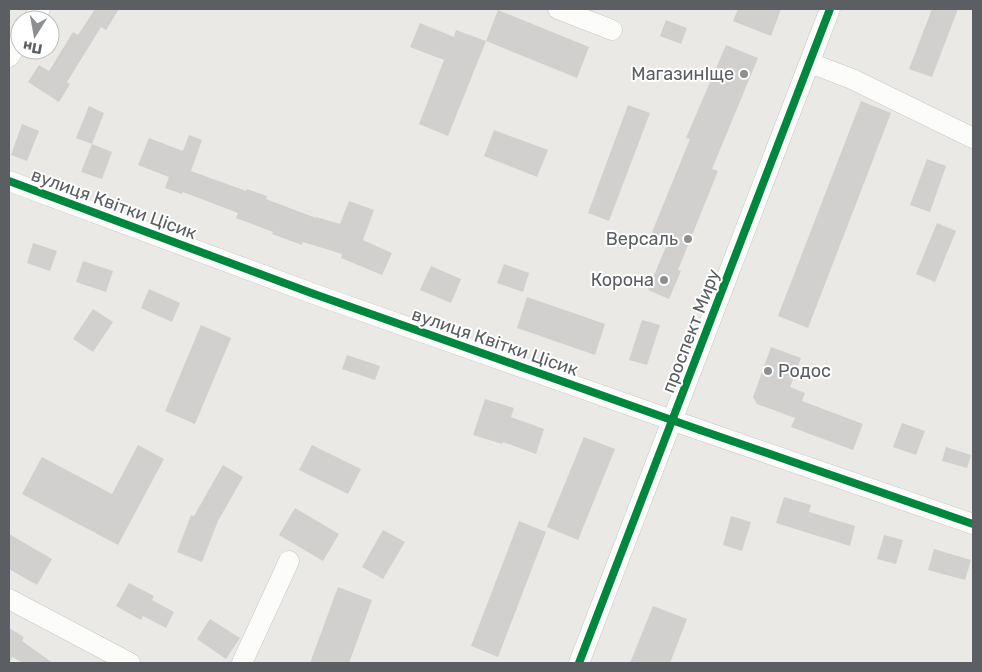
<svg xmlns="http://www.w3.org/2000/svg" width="982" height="672" font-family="Rubik,sans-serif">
<rect width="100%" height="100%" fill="#eae9e5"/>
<!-- building -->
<g fill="#d1d0ce">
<polygon points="95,9 119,9 106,30 101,27 67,82 70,84 59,102 28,82 39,65 49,71 73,32 78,35"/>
<polygon points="738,9 781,9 771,36 733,21"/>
<polygon points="932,9 958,9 932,77 909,69"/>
<polygon points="498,10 589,47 577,78 486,41"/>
<polygon points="666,20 687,28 681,44 660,36"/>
<polygon points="420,23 454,37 456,30 486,41 448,136 419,124 444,60 410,47"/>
<polygon points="726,45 758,58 712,169 718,171 678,270 681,271 669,299 648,290 667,244 650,237 690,139 686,138"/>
<polygon points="861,101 891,113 808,328 778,316"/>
<polygon points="628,105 650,113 609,221 588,213"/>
<polygon points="89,106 104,113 92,144 76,138"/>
<polygon points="22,124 39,131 27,161 11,155"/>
<polygon points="494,130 548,150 537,177 484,156"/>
<polygon points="189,135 202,140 191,171 246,191 247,189 267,196 266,199 316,218 316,217 340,224 349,201 374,210 363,240 392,253 382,275 341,258 342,254 303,242 302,245 272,234 273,232 236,218 238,213 183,192 182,194 165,188 169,177 138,165 149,138 183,151"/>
<polygon points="92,144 112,152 102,179 81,172"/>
<polygon points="927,159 946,166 930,212 910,205"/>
<polygon points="937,223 956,231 935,282 916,274"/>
<polygon points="33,243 57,251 50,271 27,263"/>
<polygon points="83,261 113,271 106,292 76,282"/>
<polygon points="504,264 529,273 523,292 497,283"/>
<polygon points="431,266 461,279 451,303 420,290"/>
<polygon points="149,289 180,303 172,322 141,308"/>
<polygon points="527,297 605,324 595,355 517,328"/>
<polygon points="93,309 113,322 93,352 73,339"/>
<polygon points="642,320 660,325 647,365 629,360"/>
<polygon points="201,325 231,338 195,424 165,411"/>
<polygon points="771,347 801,358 790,387 805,393 802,401 863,424 853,450 791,427 795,418 757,404 753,397"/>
<polygon points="347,355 380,366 375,380 342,369"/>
<polygon points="485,399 514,408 511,417 544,429 536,454 503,442 502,444 473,435"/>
<polygon points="902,423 925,431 916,455 893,447"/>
<polygon points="584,437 615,449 578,540 547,527"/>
<polygon points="138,445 164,459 118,545 22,494 42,457 112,494"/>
<polygon points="312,445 361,469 348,494 299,470"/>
<polygon points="946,447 971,455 967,468 942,461"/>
<polygon points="223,465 243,477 218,521 202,562 177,552 191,515 194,516"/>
<polygon points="784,497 811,505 809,512 855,526 850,546 776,523"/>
<polygon points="295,508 339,534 323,561 279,535"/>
<polygon points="731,516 751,522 742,551 723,545"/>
<polygon points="519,521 546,532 498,657 471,646"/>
<polygon points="383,530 405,542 383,579 362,567"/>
<polygon points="9,534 52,559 37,585 9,569"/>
<polygon points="884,535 903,540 896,564 877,559"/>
<polygon points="934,549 971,560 965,580 928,570"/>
<polygon points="129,583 154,596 152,600 174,612 166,628 143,616 141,620 116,606"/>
<polygon points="338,587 372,600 349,663 310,663"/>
<polygon points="653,606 687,619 670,663 630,663"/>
<polygon points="210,619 240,638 226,659 197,639"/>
<polygon points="9,628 24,637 22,641 53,663 24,663 12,657 9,663"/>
</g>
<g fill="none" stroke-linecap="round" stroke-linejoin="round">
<defs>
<g id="minor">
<polyline points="558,9 612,30"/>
<polyline points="33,20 40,9"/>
<polyline points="9,57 20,40"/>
<polyline points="810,63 852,79 973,138"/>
<polyline points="9,181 314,294 700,430 973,524"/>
<polyline points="9,599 130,663"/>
<polyline points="242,663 289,561"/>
<polyline points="579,663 830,9"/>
</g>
</defs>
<!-- minor casing -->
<use href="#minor" stroke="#c7c7c7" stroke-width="21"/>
<!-- minor -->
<use href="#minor" stroke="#fcfcfb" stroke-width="20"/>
<defs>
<g id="cycleway">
<polyline points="9,181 314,294 700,430 973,524"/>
<polyline points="579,663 830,9"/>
</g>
</defs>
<!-- cycleway casing -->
<use href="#cycleway" stroke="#fff" stroke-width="11"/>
<!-- cycleway -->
<use href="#cycleway" stroke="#00873e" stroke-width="8"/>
</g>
<!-- markers -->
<g fill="#8d8f90" stroke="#fff" stroke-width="2">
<circle cx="744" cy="74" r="5"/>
<circle cx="688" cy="239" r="5"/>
<circle cx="664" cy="280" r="5"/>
<circle cx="768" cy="371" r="5"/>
</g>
<g text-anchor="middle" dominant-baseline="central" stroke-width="4" stroke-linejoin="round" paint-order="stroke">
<!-- poi labels -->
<g font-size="18" fill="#5b5e62" stroke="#fff" text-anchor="end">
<text x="734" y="74">МагазинІще</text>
<text x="678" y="239">Версаль</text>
<text x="654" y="280">Корона</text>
<text x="778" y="371" text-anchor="start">Родос</text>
</g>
<!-- street labels -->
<g font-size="18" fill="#5b5e62" stroke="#fff">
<text transform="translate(114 204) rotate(20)">вулиця Квітки Цісик</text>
<text transform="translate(691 331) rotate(-69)">проспект Миру</text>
<text transform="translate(495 342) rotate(19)">вулиця Квітки Цісик</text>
</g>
</g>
<!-- border -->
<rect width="982" height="672" fill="none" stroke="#5b5e62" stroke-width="20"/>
<!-- north arrow -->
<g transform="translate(35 35) rotate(191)"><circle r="24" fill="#ffffff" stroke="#bdbfc0"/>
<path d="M0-4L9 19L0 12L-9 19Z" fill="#8d8f90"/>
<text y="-8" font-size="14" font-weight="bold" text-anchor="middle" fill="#5b5e62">Пн</text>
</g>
</svg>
